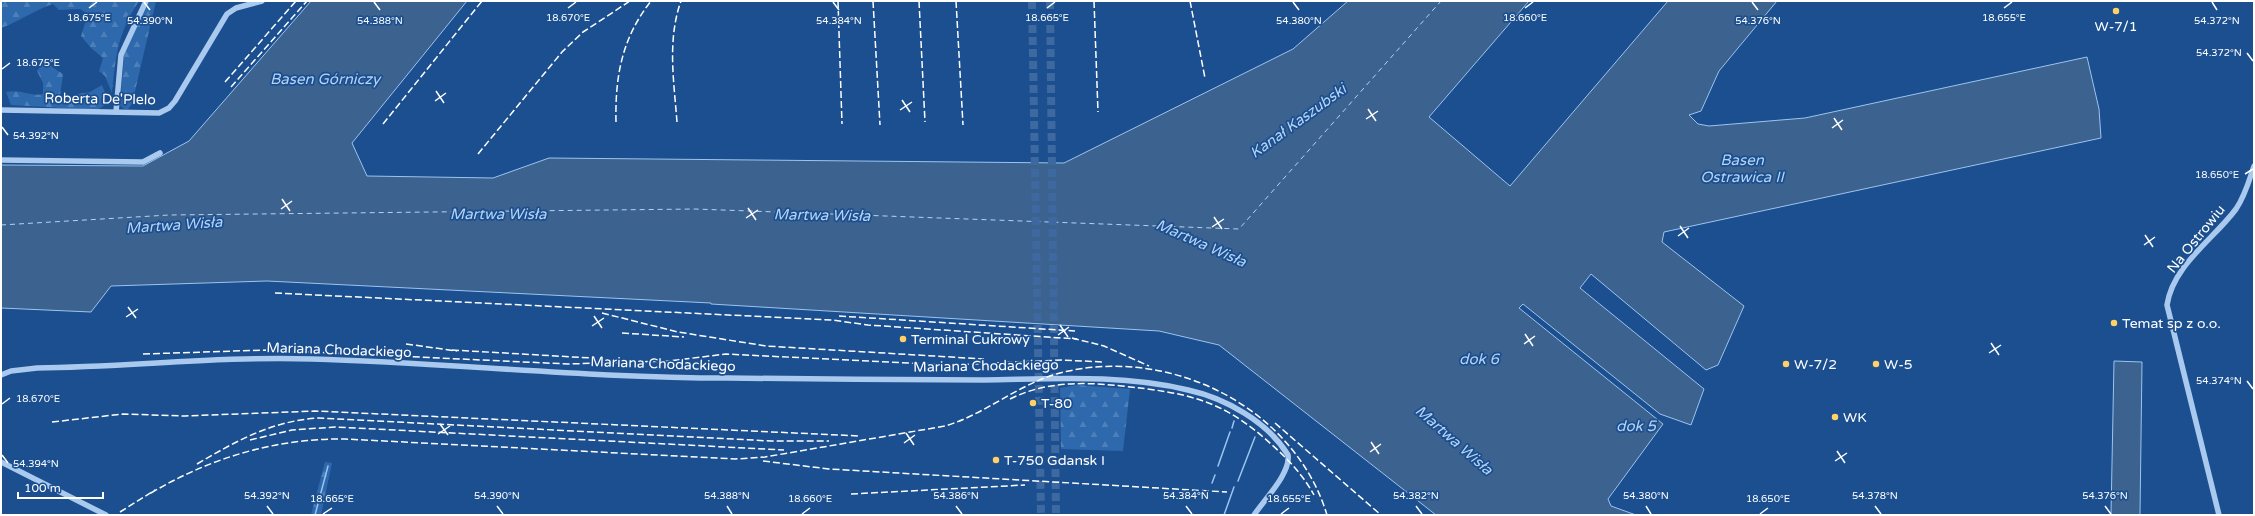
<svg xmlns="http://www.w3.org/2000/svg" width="2255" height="516" font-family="'Varela Round',sans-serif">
<defs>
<pattern id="forest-firs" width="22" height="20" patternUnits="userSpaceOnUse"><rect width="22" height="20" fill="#2e69ad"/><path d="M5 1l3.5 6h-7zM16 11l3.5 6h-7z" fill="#4d80b9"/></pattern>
</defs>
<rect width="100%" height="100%" fill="#1b4f8f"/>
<!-- forest -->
<g fill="url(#forest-firs)">
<path d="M1,1H139C117,35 116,55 112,93L105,76L99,71L103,58L91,48L81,36L88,14L80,9L59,10L53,4C34,10 19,22 1,28Z"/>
<polygon points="148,1 156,1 132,104 128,109 124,109 120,105 124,55"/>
<path d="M44,62L63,74L59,103H73L78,94L90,92L102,85L105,93V105L97,110L11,105L6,92C21,89 31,97 43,94V83L37,71Z"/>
<polygon points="1077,385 1130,389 1123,451 1061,449 1060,388"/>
<polygon points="325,462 332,463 321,515 311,515"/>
</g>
<!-- water -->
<g fill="#3c6290" stroke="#9cc4f0">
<polygon points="311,1 467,1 352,143 367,176 493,178 549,158 1064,163 1293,49 1348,1 1529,1 1429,117 1510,186 1668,1 1777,1 1719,71 1701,111 1689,115 1698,124 1709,126 1805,118 2087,57 2099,109 2101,138 1664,232 1662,242 1744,306 1718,365 1706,370 1591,274 1580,288 1704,389 1691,425 1660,414 1523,304 1519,308 1663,424 1608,499 1611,506 1636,515 1436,515 1219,345 1159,331 711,304 711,303 267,281 111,286 91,312 1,308 1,165 143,166 189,141"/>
<polygon points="2114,361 2142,362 2140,515 2111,515"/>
</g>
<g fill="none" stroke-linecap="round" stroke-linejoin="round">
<!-- stream -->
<g stroke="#9cc4f0" stroke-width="1.5">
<polyline points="1232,428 1234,421"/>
<polyline points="1218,466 1230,432"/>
<polyline points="1238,481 1255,437"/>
<polyline points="1212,483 1215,475"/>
<polyline points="315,515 328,466"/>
<polyline points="1224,515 1234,487"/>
</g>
<!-- ferry -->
<polyline stroke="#b5d3f5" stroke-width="1" stroke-dasharray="5 4" stroke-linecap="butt" points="1,225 169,215 695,209 1239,229 1441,1"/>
<!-- highway-tunnel -->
<g stroke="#3d69a0" stroke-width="8" stroke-dasharray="8 4" stroke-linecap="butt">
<polyline points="1032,1 1041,515"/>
<polyline points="1050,1 1056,515"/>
</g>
<!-- minor -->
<g stroke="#a9c9ee" stroke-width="5.5">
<polyline points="1,110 159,113 169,108 175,101 227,14 236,8 262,1"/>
<polyline points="116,112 121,55 146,1"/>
<polyline points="1,160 143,162 160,153"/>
<path d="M1,375L11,371L37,368C129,367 221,356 312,359C451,363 589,378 728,378C813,379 899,380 984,380C1053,379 1121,374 1188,390C1225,398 1268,422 1288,455C1291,473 1264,500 1254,515"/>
<polyline points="1,462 106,515"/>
<path d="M2219,515L2167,305C2173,265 2214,239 2236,209C2245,196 2249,181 2254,166"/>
</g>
<!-- rail -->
<g stroke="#fff" stroke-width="1.5" stroke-dasharray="7 3" stroke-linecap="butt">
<polyline points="838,1 842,124"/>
<polyline points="873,1 880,125"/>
<polyline points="919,1 925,122"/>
<polyline points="956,1 963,125"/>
<polyline points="1094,1 1098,112"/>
<polyline points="1190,1 1205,78"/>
<polyline points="225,82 296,1"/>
<polyline points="231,87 307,1"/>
<path d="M616,122C615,76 622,38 651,1"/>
<path d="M677,122C674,82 667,40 681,1"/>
<polyline points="383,124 482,1"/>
<polyline points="478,154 562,52 583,32 630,1"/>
<polyline points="275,293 832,320 868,325 1077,339"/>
<polyline points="602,313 678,332 766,346 984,359"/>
<polyline points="839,316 1075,331"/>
<polyline points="622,333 684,337"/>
<polyline points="1072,338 1104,346 1149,366"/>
<polyline points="406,344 457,351"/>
<polyline points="452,350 591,358"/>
<polyline points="143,354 267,350 568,364 669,361 726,354 948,365 1000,363"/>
<polyline points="995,363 1062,360 1103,362"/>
<path d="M1010,399C1046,381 1084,382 1122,386C1187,393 1222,399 1271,444C1288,459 1303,475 1314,495"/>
<polyline points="52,422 123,414 185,416 315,411 860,436"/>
<polyline points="1275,423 1381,515"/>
<polyline points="250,440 292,430 335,427 784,450"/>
<polyline points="763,461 829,469 1227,492"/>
<path d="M197,464C236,441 272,421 318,418L771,441H829"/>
<path d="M151,493C210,458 276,438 345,439L735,459L765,457L945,426C986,414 1018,384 1060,373C1168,345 1294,406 1327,515"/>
<polyline points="851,494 1025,485"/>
<polyline points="120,512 155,490"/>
</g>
</g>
<!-- ticks -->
<path fill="none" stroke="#fff" stroke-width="1.5" d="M144,2L150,10M374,2L380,10M833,2L839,10M1293,2L1299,10M1752,2L1758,10M2212,2L2217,10M89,8L97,2M568,8L576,2M1047,8L1055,2M1525,8L1533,2M2004,8L2012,2M2247,53L2253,61M2,69L10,63M436,91L444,103M902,100L910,112M435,101L446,93M1368,109L1376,121M900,110L912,102M1834,118L1842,130M1366,119L1378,111M2,127L8,135M1832,128L1843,120M2245,174L2253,169M282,199L290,211M748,208L756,220M281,209L292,201M1214,217L1222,229M746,218L758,210M1680,226L1688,238M1212,227L1224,219M2145,235L2153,247M1678,236L1689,228M2144,245L2155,237M128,307L136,318M594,316L602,328M126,317L138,309M1060,325L1068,337M592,326L604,318M1525,334L1533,346M1058,335L1069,327M1991,343L1999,355M1524,344L1535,336M1989,353L2001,345M2247,381L2253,389M2,404L10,398M440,424L448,435M906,433L914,445M438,434L450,426M1371,442L1379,454M904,443L915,435M1837,451L1845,463M1370,452L1381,444M2,455L8,463M1835,461L1847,453M267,506L273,514M497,506L503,514M727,506L732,514M956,506L962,514M1186,506L1192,514M1416,506L1422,514M1646,506L1651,514M1875,506L1881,514M2105,506L2111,514M323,514L332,508M802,514L810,508M1281,514L1289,508M1760,514L1768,508"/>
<!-- markers -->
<g fill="#ffd166" stroke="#1b4f8f" stroke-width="1.5">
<circle cx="2116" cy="11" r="4"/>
<circle cx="2114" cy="323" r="4"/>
<circle cx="903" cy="339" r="4"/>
<circle cx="1786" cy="364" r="4"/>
<circle cx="1876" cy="364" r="4"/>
<circle cx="1033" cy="403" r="4"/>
<circle cx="1835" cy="417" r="4"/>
<circle cx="996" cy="460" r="4"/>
</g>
<g text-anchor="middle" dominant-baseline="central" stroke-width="3.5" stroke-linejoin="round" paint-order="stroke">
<!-- poi labels -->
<g font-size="14" fill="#fff" stroke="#1b4f8f" text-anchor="start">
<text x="2116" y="26" text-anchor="middle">W-7/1</text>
<text x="2122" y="323">Temat sp z o.o.</text>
<text x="911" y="339">Terminal Cukrowy</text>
<text x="1794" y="364">W-7/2</text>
<text x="1884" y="364">W-5</text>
<text x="1041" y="403">T-80</text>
<text x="1843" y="417">WK</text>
<text x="1004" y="460">T-750 Gdansk I</text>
</g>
<!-- street labels -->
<g font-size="14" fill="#fff" stroke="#1b4f8f">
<text transform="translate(100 99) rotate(1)">Roberta De'Plelo</text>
<text transform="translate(2196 239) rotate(-51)">Na Ostrowiu</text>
<text transform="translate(339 350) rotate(2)">Mariana Chodackiego</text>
<text transform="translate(663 364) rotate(2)">Mariana Chodackiego</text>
<text transform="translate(986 366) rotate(-1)">Mariana Chodackiego</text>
</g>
<!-- water labels -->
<g font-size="15" font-style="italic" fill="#b5d3f5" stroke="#1b4f8f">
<text x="325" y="79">Basen Górniczy</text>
<text transform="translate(1298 121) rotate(-36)">Kanał Kaszubski</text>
<text x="1742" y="160">Basen<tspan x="1742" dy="17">Ostrawica II</tspan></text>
<text x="498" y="214">Martwa Wisła</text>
<text transform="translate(822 215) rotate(1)">Martwa Wisła</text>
<text transform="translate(174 225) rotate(-4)">Martwa Wisła</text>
<text transform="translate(1201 243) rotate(24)">Martwa Wisła</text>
<text x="1479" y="359">dok 6</text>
<text x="1636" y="426">dok 5</text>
<text transform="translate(1454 440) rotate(41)">Martwa Wisła</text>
</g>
</g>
<g font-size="10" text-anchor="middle" fill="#fff" stroke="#1b4f8f" stroke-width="3.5" stroke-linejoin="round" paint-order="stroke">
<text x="89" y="21">18.675°E</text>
<text x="568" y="21">18.670°E</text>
<text x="1047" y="21">18.665°E</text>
<text x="1525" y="21">18.660°E</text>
<text x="2004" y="21">18.655°E</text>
<text x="150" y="24">54.390°N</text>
<text x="380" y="24">54.388°N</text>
<text x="839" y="24">54.384°N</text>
<text x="1299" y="24">54.380°N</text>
<text x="1758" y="24">54.376°N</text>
<text x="2217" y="24">54.372°N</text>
<text x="2219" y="56">54.372°N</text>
<text x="38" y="66">18.675°E</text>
<text x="36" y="139">54.392°N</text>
<text x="2217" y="178">18.650°E</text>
<text x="2219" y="384">54.374°N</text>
<text x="38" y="402">18.670°E</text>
<text x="36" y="467">54.394°N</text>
<text x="267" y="499">54.392°N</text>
<text x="497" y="499">54.390°N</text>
<text x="727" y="499">54.388°N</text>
<text x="956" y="499">54.386°N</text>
<text x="1186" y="499">54.384°N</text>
<text x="1416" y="499">54.382°N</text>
<text x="1646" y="499">54.380°N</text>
<text x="1875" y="499">54.378°N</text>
<text x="2105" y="499">54.376°N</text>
<text x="332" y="502">18.665°E</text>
<text x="810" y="502">18.660°E</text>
<text x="1289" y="502">18.655°E</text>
<text x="1768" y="502">18.650°E</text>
</g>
<!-- border -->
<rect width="2255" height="516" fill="none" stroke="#ffffff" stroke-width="4"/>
<!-- scale -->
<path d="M18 492v6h85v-6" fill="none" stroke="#ffffff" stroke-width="2"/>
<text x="24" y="492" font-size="12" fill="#ffffff" stroke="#1b4f8f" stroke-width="3" paint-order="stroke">100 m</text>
</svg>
